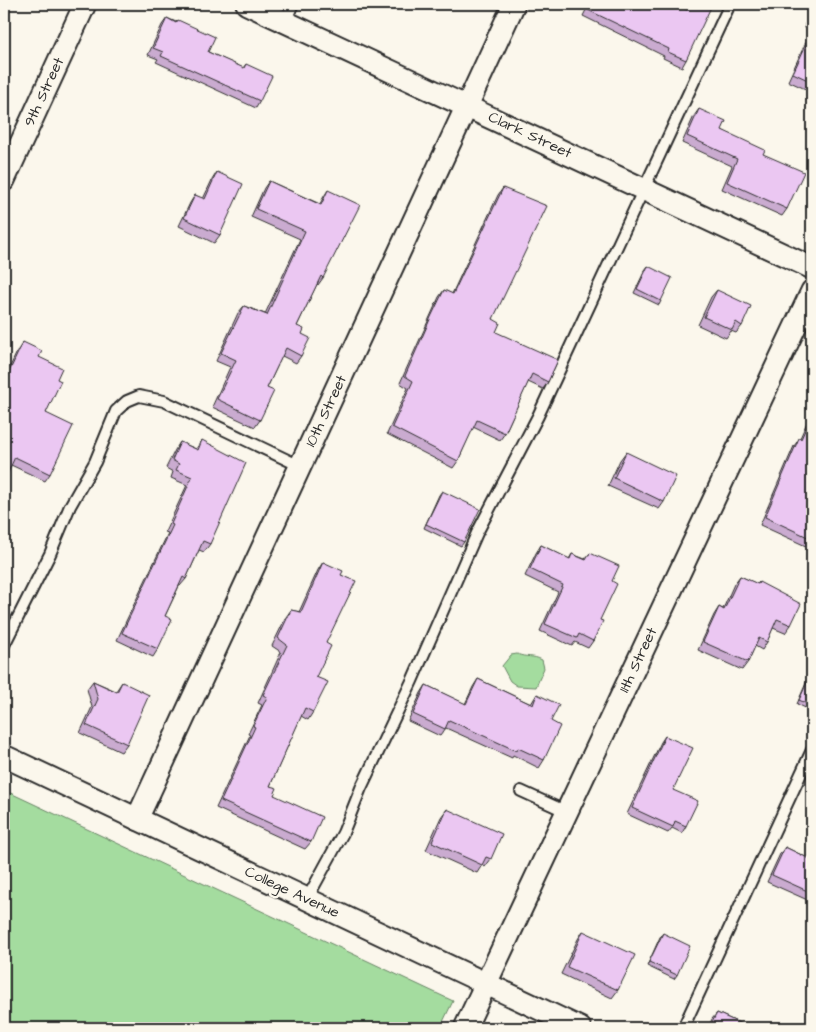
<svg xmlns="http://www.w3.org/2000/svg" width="816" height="1032" font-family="'Architects Daughter',sans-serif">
<rect width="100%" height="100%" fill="#fbf7ec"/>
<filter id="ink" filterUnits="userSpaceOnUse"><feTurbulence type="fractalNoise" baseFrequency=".02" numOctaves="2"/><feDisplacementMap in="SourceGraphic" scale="10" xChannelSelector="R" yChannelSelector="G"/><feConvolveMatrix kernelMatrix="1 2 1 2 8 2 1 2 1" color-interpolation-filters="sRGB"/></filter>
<g filter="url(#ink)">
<!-- green -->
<g fill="#a4dc9f" stroke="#688465">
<path d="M517,654C526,658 533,655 542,660L544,668L536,687L517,686L510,681L502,666L511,655Z"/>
<polygon points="4,790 453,1001 440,1028 4,1028"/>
</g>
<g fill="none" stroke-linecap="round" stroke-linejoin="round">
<defs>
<g id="lane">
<polyline points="285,22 293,4"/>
<polyline points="4,645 50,554 70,506 95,462 116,411 127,401 139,396 164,401 300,466"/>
<polyline points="521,791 567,812"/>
<polyline points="307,899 343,833 361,788 412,681 477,533 538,416 730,4"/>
<polyline points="683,1028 812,750"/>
</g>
<g id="street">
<polyline points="247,4 812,268"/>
<polyline points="4,180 85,4"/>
<polyline points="4,756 580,1028"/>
<polyline points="137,819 514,4"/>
<polyline points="465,1028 812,291"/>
</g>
</defs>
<!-- lane casing -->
<use href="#lane" stroke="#2b2b2b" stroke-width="14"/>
<!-- street casing -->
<use href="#street" stroke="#2b2b2b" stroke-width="25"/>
<!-- lane -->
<use href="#lane" stroke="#fbf7ec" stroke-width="10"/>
<!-- street -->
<use href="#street" stroke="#fbf7ec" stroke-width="21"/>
</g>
<!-- wall -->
<g fill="#caabd0" stroke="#2b2b2b">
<polygon points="589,4 675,4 686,9 689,4 703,4 686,60 682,67 663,58 664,56 583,16"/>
<polygon points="797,4 812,4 812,92 788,81 811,31 805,28 805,24 811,12 797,5"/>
<polygon points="167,18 176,22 178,20 208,52 243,68 246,64 260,101 256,108 156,62 158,59 148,55 162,25"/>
<polygon points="699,109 722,130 763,154 787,209 782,216 722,189 732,166 682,143 694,116"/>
<polygon points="217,172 220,235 214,243 179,226 190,203 195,195 203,199 212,180"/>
<polygon points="269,181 320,204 323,198 328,190 323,278 318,285 317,284 297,326 302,334 301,356 296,363 282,356 267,388 260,420 255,427 212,407 230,367 216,361 238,313 244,306 265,314 300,239 251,217 264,188"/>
<polygon points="503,188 493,319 496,332 548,382 543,389 528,382 505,433 500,440 473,427 458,461 453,468 387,434 408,388 400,383 439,297 444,290 452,294 498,195"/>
<polygon points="648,266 661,301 659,305 634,293 645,270"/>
<polygon points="717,290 742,326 736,333 731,331 726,338 698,325 711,297"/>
<polygon points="23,342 39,357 57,379 46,413 50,474 45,481 11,465 4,481 4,379 18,350"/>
<polygon points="812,411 812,540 808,547 760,525 794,446 800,438"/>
<polygon points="202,440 210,544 204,552 199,550 186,579 180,586 179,586 165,616 158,649 153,657 117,640 168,533 165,532 187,485 171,478 173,472 166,468 175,450 180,442 196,449"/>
<polygon points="626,452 664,502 659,509 608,486 620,460"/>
<polygon points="442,491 464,542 461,546 424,528 439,495"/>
<polygon points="541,545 569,559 572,554 585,559 590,553 612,581 593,641 588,648 575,642 572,646 540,631 558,592 525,576 536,553"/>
<polygon points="323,562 341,575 326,643 316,677 313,712 308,720 301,716 270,786 274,795 311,842 305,849 216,808 250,735 248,734 262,705 258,703 281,652 272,646 286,617 291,610 299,612 318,570"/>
<polygon points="740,576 757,584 759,582 791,625 785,633 773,628 767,642 762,650 755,646 748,662 742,670 698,650 714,615 719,607 723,609 734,584"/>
<polygon points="812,672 812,711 797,704 809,676"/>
<polygon points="478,679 531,704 537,694 551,721 544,760 539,768 513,755 512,758 446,728 440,736 408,721 421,693 426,685 465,704 473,687"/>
<polygon points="93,681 116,691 122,682 127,744 121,752 80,733 92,707 87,689"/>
<polygon points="665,736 673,790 686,826 682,833 672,828 668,833 627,814 661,742"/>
<polygon points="447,809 491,859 485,867 482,865 477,873 426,850 441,817"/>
<polygon points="785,847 812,860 812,902 767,882 780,854"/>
<polygon points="583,931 618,990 612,998 561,974 578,939"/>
<polygon points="663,933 677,975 674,979 647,966 660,937"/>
<polygon points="717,1013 750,1028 708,1028 712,1019"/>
</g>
<!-- building -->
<g fill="#ebc7f2" stroke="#2b2b2b">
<polygon points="591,4 675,4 687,10 690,4 703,4 711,7 686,60 668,52 669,49 588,10"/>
<polygon points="812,13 812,21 811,21 810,17"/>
<polygon points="167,18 176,23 178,20 215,37 208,52 244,68 246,64 272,76 260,101 161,56 163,52 153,48"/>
<polygon points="812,32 812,82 793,73"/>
<polygon points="699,109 726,121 722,130 765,150 763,154 804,172 787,209 727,182 737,159 687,136"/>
<polygon points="217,172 243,184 220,235 184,218 195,195 205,199"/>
<polygon points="269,181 321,205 328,190 360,205 323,278 321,276 297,326 304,329 302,334 310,338 301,356 286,348 267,388 274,391 260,420 217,399 236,360 221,353 244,306 267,315 305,231 256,209"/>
<polygon points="503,188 547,206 493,319 500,323 496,332 558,360 548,382 532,374 505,433 477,420 458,461 392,427 413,381 405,376 431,317 444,290 453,294"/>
<polygon points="648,266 672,278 661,301 637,289"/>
<polygon points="717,290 751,306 742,326 736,322 732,330 704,317"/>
<polygon points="23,342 42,351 39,357 62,368 57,379 61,381 46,413 73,426 50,474 15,457 4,481 4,383"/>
<polygon points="812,415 812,539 765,517 799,438 801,439"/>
<polygon points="202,440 246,463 210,544 203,541 186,579 183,577 165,616 172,619 158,649 122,633 173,525 171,524 192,477 176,470 179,464 172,460 180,442 198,450"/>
<polygon points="626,452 676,476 664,502 614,478"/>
<polygon points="442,491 480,509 464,542 426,524"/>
<polygon points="541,545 570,559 572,554 586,560 590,553 619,566 612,581 617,584 600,620 603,621 593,641 579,634 577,638 545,624 563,585 530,569"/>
<polygon points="323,562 343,571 341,575 356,581 326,643 331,646 316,677 328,682 313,712 305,708 270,786 277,788 274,795 322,817 311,842 221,801 255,727 253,726 267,697 263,695 287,645 278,638 291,610 301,612"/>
<polygon points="740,576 758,584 759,582 801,604 791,625 777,619 767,642 759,638 748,662 703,642 719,607 724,610"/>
<polygon points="812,672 812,706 799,700"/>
<polygon points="478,679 533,705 537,694 559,705 551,721 560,726 544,760 518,748 517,751 449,720 445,729 413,714 426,685 466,704"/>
<polygon points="93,681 117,692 122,682 149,695 127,744 86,725 98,699"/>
<polygon points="665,736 693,748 673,790 698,801 686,826 675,821 673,827 632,808"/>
<polygon points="447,809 502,834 491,859 486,857 482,865 432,842"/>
<polygon points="785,847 812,860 812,893 772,875"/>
<polygon points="583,931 635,955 618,990 567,967"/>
<polygon points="663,933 690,946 677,975 649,962"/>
<polygon points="717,1013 750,1028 709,1028"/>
</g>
</g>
<g text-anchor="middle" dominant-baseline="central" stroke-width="5" stroke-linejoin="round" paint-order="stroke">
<!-- street labels -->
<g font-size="15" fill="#2b2b2b" stroke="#fbf7ec">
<text transform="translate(44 92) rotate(-65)">9th Street</text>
<text transform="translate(530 135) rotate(25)">Clark Street</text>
<text transform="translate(326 411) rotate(-65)">10th Street</text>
<text transform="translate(638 660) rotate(-65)">11th Street</text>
<text transform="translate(292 892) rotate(25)">College Avenue</text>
</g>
</g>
<!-- margin -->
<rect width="816" height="1032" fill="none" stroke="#fbf7ec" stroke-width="20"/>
<rect x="10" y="10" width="796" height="1012" fill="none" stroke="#2b2b2b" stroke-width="2" filter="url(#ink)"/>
</svg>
